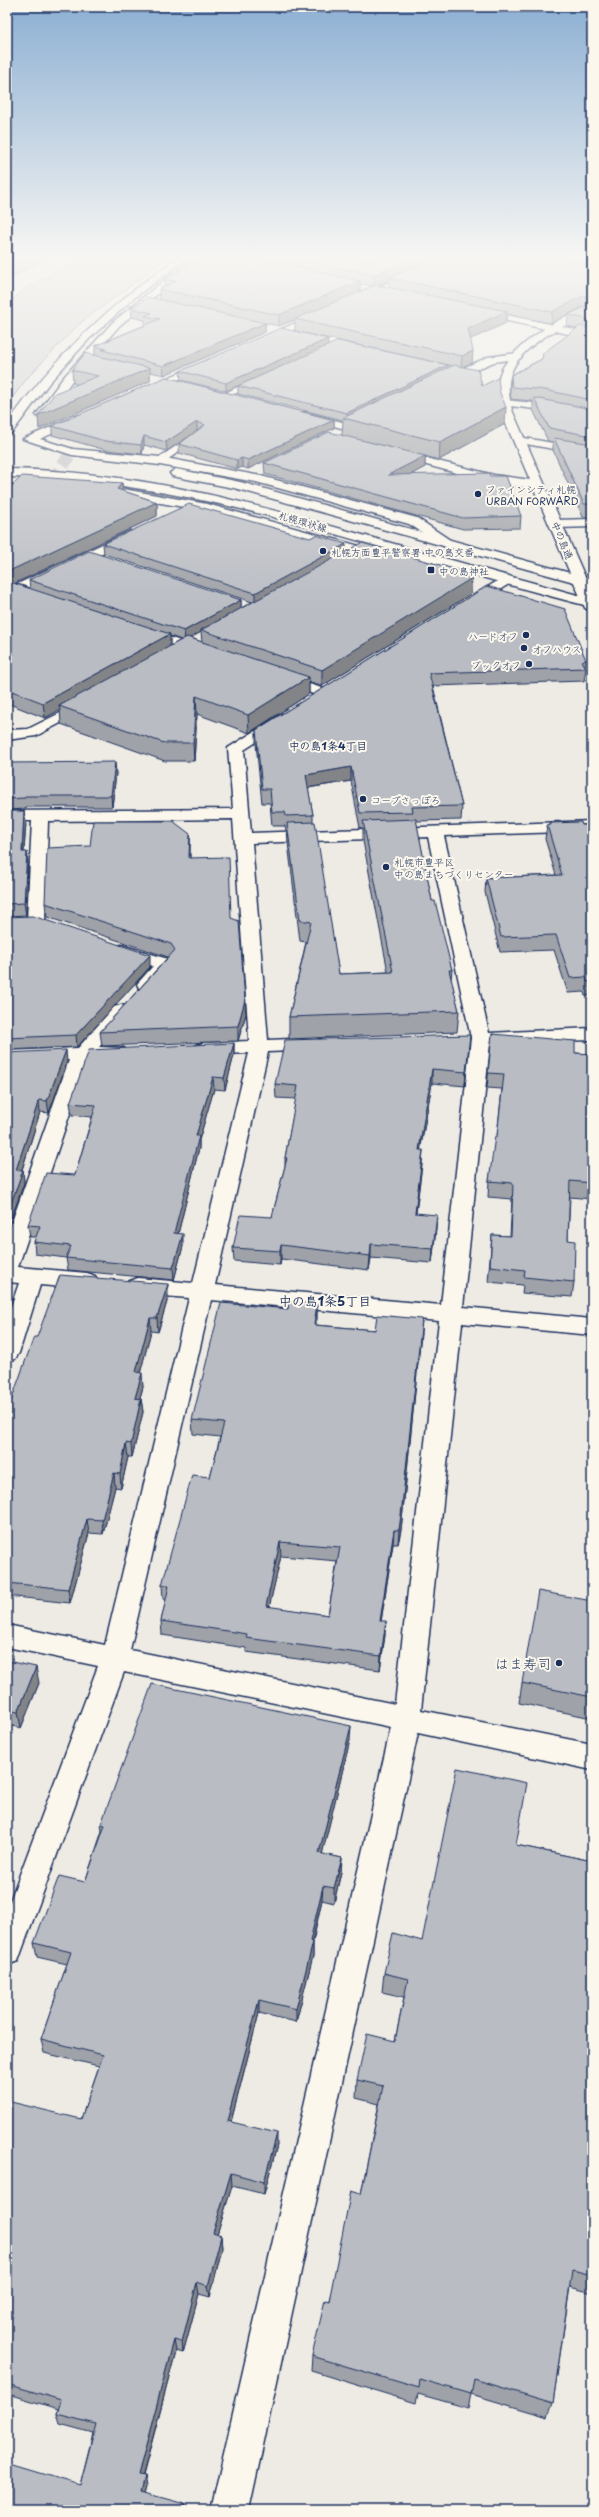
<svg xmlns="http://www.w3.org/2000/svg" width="599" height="2517" font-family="'Playpen Sans','Klee One',sans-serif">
<rect width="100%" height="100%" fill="#eeebe4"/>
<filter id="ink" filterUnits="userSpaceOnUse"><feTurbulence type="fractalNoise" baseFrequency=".025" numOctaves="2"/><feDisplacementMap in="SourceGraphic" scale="8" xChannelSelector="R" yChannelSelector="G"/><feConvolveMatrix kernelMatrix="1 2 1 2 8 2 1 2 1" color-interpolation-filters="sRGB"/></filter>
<g filter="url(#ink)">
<!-- green -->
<polygon fill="#cecfcf" stroke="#747f96" points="80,259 166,259 79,324 28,377 7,405 7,304 28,287"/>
<!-- water -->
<polygon fill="#a3a8b4" stroke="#6d7892" points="7,259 46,259 7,280"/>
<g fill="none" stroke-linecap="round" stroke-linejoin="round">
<!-- minor-tunnel -->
<polyline stroke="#c4c5c9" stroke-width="13" stroke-dasharray="13 6" stroke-linecap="butt" points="53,481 69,456"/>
<defs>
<g id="service">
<polygon points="252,380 259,382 228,397 221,395"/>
<polygon points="192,435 199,437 163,463 157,463 157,459"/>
<polygon points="20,483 24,485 23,487 7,490 7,486"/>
</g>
<g id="minor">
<polygon points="441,259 453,259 362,300 354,298"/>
<polygon points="173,273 181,275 119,326 71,382 46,417 38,417 36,415 63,378 113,322"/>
<polygon points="478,309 592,333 592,339 475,314 475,310"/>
<polygon points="322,311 327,314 325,316 264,343 255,341"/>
<polygon points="299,332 367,348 368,350 363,353 295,337 294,335"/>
<polygon points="517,353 522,356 521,358 494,362 462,375 436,367 441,364 461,369 488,357"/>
<polygon points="208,360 212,361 212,365 150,392 146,393 141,390"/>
<polygon points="504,400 544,404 592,414 592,420 544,410 500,405 499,403"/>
<polygon points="304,412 353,425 355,427 349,430 300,417 300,413"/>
<polygon points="79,415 85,418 83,420 40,439 73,449 160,457 261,476 417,518 456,544 450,548 445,547 409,524 256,482 160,465 72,455 23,439"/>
<polygon points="519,437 592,450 592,456 515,442 515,438"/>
<polygon points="397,451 494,475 538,481 544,485 538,489 494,483 393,456 393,452"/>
<polygon points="95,484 207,504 392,555 425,552 431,556 425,560 391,563 207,511 91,491 89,488"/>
<polygon points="592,519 592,527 556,528 550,524 556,520"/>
<polygon points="130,531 134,532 136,535 134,538 7,598 7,589"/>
<polygon points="507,575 514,579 512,582 474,606 469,607 462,603"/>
<polygon points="141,628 208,650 210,653 203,657 136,635 134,632 136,629"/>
<polygon points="281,675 328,690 330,693 323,697 276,682 274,679"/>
<polygon points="86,700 91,701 93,704 91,707 36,736 7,740 7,730 28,729"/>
<path d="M282,714L287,716L290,719L287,722L244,750L251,833L592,821V831L444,836L489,1033L592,1028V1040L490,1043L463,1307L592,1319V1335L462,1323L421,1710L592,1744V1770L418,1733L249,2510H211L391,1727L124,1672L22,1950L18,1961L7,1965V1909L98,1666L7,1647V1625L105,1645L189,1298L138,1294L130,1291L127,1286L130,1281L138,1278L193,1283L249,1053L203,1055L196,1053L193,1049L196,1045L203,1043L249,1041V1038L233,819L48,821L45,921L42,925H30L27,921L32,821H7V811L233,809L228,748ZM428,837L471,1038L441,1305L215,1285L268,1052L315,1050L322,1048L325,1044L322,1040L315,1038L268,1040L252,843ZM211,1300L439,1321L395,1704L130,1650Z"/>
<polygon points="122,945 171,960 174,964 153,988 139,988 137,984 153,966 116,954 113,950 116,946"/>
<polygon points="121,1005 128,1007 130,1011 99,1047 124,1048 127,1052 124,1056 90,1059 87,1063 18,1267 87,1273 95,1276 98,1281 95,1286 87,1289 40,1285 19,1353 15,1359 7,1361 7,1318 19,1283 7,1282 7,1236 69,1060 7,1063 7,1051 78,1048 114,1007"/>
</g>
<path id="tertiary" d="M592,306V313C564,326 523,342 511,373C507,385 509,398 512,410L592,593V612L585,608L500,410C498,398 496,386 500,374C510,346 565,313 592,306Z"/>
<g id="primary">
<path d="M176,259H186L134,298L89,339L49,383L11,434L7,435V424C54,358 109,305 176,259Z"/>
<path d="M7,469C132,471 240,500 359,534C437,556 514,578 592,599V607C397,559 210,479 7,477Z"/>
<polygon points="176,469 240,482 592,579 592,587 234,488 172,476 170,473"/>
</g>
</defs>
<!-- service casing -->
<use href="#service" stroke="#1b2f5e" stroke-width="3"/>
<!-- minor casing -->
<use href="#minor" stroke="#1b2f5e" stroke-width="3"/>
<!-- tertiary casing -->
<use href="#tertiary" stroke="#1b2f5e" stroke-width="3"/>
<!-- primary casing -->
<use href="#primary" stroke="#1b2f5e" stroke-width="3"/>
<!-- service -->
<use href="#service" fill="#fbf7ec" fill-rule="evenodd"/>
<!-- minor -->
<use href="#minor" fill="#fbf7ec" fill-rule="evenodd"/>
<!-- tertiary -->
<use href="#tertiary" fill="#fbf7ec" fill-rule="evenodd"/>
<!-- primary -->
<use href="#primary" fill="#fbf7ec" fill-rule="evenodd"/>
</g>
<!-- wall -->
<g fill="#9fa2a8" stroke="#1b2f5e" fill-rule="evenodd">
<path d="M184,259H592V518L583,517L553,450V442L548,441L533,410V401L511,399L510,388L511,375L542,359L577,328L567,326L568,315L585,307L580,308L551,323L506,314V323L470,339L472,363L462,367L482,386L505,424L439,460L425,456V467L410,475L490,476L521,516L520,528L463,529L265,474L264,463L342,435L343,420L238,394V386L226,391L181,380L180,371L328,346L448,368L453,366L295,331V320L279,326L265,323V332L164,375L150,372V381L39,429L38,415L77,384L73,383L72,370L95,355V346L145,325V320L132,317L131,308L160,300L159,289L165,286V279L178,272L177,269L185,266ZM389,280V287L378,285ZM360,284L373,286L360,291Z"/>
<polygon points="166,377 334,420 334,428 248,469 242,467 237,469 179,453 179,444 197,431 167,451 144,445 142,454 106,450 52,435 52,426"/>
<path d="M122,483L123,491L157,502V516L15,583L30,588L29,580L241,600V608L252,602L104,554L103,544L346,552L472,574L471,594L322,686L309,682V694L249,733L197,714L194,761H165L61,724L60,710L45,718L7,703V491ZM201,632L202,642L191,638ZM170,636L181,640L170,646Z"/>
<path d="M487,586L586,660L585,667L586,668L584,681L433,686L462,806L461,820L416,821L432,901L452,970L451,979L459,1011L457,1032L289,1039V1017L306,942L300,941L288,843L287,830H286L285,826H272L270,803H262L256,744V730ZM351,781L360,828H363V841L388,972L339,974L313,822V815L308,788Z"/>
<polygon points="7,734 8,734 10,744 8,763 116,773 112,807 26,807 26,809 7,810"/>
<polygon points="7,811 26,822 24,852 28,863 26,915 7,916"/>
<polygon points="550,823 592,825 592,996 585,996 584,992 568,993 554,950 500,952 485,892 486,878 556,875 545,839 547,825 550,825"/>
<polygon points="190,834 190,858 231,918 246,1014 238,1041 102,1046 100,1032 168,957 47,917 45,903 90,846"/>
<polygon points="7,917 150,967 77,1047 7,1050"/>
<polygon points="492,1034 575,1053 592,1054 592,1199 570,1197 568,1240 574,1282 572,1297 522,1293 523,1285 488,1282 492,1235 510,1236 512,1199 488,1197 489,1181 497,1136 502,1089 487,1088"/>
<polygon points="470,1035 465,1086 432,1083 420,1150 422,1164 416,1213 436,1229 432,1263 371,1258 369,1270 281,1259 280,1265 234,1261 233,1248 272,1217 285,1166 285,1158 296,1099 276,1098 275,1084"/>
<polygon points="234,1043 234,1055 225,1090 214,1089 199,1140 199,1148 178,1234 183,1246 174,1280 68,1270 66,1258 35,1254 34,1242 36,1237 30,1237 28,1225 75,1175 92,1117 72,1115 70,1103"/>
<polygon points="7,1053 67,1062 49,1113 40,1112 22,1170 23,1170 24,1183 7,1231"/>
<polygon points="168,1298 158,1332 151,1331 140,1373 143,1387 140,1398 141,1399 143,1412 132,1457 128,1457 121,1488 115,1487 103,1534 89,1533 70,1603 7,1596 7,1401 11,1401 37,1337"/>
<path d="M317,1304V1318L316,1325L375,1330L421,1333L401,1530L398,1544H393L381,1621L385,1635L380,1670L246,1652V1648L162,1635L161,1621L166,1600L163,1599L162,1585L210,1477L220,1437L193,1434L192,1420L288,1309ZM281,1556L337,1561L328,1615L269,1607Z"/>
<polygon points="592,1601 592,1718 519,1703 522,1683"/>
<polygon points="7,1661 39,1683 21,1728 7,1725"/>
<polygon points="350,1740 322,1854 342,1858 341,1872 334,1903 322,1900 313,1942 313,1956 296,2022 259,2013 231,2122 277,2145 264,2194 232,2186 217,2235 221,2236 222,2248 210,2297 199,2294 183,2353 176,2351 143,2476 145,2476 147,2486 145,2493 80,2485 93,2433 60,2424 57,2414 58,2409 9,2394 7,2402 7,2115 81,2119 99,2066 44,2053 41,2039 67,1964 37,1957 34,1943 85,1882 102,1831 101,1824"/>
<polygon points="516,1845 592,1861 592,2293 570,2287 553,2403 548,2417 471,2394 468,2408 418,2394 416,2403 311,2371 312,2356 361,2194 379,2104 356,2098 357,2080 395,2041 404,1997 382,1992 384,1973 422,1941"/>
</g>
<!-- shaded-wall -->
<g fill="#828488" stroke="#1b2f5e">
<polygon points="412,259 437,259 389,278 389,280 374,286 374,275"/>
<polygon points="360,281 360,292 279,326 279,315"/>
<polygon points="592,294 592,305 580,308 551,323 552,312 581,297"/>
<polygon points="507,311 506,323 467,341 468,329"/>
<polygon points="265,323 265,332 164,375 163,366"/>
<polygon points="328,339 328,347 226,391 226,383"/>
<polygon points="473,351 472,363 461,367 462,356"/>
<polygon points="448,365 447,374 347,419 347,413"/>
<polygon points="150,368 150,381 39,429 38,415"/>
<polygon points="506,407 505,424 439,460 440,442"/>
<polygon points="334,420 334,428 248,469 248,460"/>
<polygon points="197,422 197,431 167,451 166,442"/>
<polygon points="144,436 144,445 142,454 141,445"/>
<polygon points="425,456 425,467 388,487 388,475"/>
<polygon points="242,458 242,467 237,469 237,460"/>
<polygon points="122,483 123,497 117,489"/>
<polygon points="157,502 157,516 7,587 7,572"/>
<polygon points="346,544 346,554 255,603 255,593"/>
<polygon points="472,574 471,594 322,686 322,670"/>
<polygon points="241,600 241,610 201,630 201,632 185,641 184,631"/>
<polygon points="170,634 170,649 59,706 60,710 45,718 43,703"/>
<polygon points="309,677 309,694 249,733 248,715"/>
<polygon points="196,696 197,714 194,761 193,743"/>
<polygon points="8,734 10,744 7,774 7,749"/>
<polygon points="115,762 116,773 112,807 111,796"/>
<polygon points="351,767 351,781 306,788 306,775"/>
<polygon points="24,811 26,822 23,863 22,852"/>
<polygon points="190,834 190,848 189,872 189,858"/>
<polygon points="27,852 28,863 26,915 24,903"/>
<polygon points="150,955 150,967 77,1047 76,1035"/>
<polygon points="245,1000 246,1014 238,1041 238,1026"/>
<polygon points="470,1035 469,1048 465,1086 466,1072"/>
<polygon points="234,1043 234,1055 225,1090 224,1078"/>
<polygon points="66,1050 67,1062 49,1113 47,1101"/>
<polygon points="432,1069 432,1083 418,1164 419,1150"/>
<polygon points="213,1077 214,1089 199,1140 199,1148 175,1246 174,1233 196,1136"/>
<polygon points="39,1100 40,1112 18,1182 16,1170"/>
<polygon points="423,1150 422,1164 414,1227 415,1213"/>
<polygon points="23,1170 24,1183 7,1231 7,1214"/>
<polygon points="437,1215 436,1229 432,1263 433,1249"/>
<polygon points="183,1234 183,1246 174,1280 173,1268"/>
<polygon points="371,1244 371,1258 369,1270 370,1256"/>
<polygon points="281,1245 281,1259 280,1265 280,1251"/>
<polygon points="168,1284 168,1298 158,1332 157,1318"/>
<polygon points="317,1304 317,1318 314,1340 314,1325"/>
<polygon points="150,1318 151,1331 137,1386 136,1372"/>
<polygon points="422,1319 421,1333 401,1530 398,1544 399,1530"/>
<polygon points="142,1373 143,1387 136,1412 135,1398"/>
<polygon points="141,1399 143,1412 132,1457 131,1444"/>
<polygon points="126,1443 128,1457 121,1488 120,1474"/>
<polygon points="114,1473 115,1487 103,1534 102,1520"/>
<polygon points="87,1519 89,1533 70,1603 68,1589"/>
<polygon points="394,1530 393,1544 379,1635 380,1621"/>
<polygon points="280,1542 281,1556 266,1621 266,1606"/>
<polygon points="386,1621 385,1635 380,1670 381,1656"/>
<polygon points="36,1667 39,1683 21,1728 18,1712"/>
<polygon points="351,1726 350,1740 319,1867 319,1853"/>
<polygon points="342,1858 341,1872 334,1903 334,1888"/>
<polygon points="323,1886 322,1900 309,1955 310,1941"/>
<polygon points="313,1942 313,1956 296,2022 296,2009"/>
<polygon points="259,2000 259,2013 228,2133 227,2121"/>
<polygon points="277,2133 277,2145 264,2194 264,2182"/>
<polygon points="231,2173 232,2186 214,2245 213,2233"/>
<polygon points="221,2236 222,2248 210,2297 208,2286"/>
<polygon points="197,2282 199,2294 183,2353 182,2342"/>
<polygon points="174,2340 176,2351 140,2485 138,2475"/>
<polygon points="7,2388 9,2394 7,2402"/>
<polygon points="145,2476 147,2486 143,2502 141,2492"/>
<polygon points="185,2504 185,2510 183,2510"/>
</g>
<!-- building -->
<g fill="#b9bcc3" stroke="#1b2f5e" fill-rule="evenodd">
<polygon points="196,259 260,259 360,281 279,315 159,289 176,281 165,279 181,270 177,269 200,260"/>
<polygon points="296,259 412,259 374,275"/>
<polygon points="432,259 565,259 592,265 592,294 581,297 552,312 389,278"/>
<polygon points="376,285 507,311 468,329 473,351 462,356 295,319"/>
<polygon points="148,297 265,323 163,366 102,350 107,349 95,346 160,319 145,316 152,313 131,308"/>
<polygon points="592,304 592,320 568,315"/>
<polygon points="580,326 592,328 592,400 545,390 512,387 511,375 542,359 543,353"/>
<polygon points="281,328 328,339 226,383 180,371"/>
<polygon points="338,341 448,365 347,413 238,386"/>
<polygon points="85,353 150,368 38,415 55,393 98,376 72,370"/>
<polygon points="454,365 478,370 482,386 498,378 500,393 506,407 440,442 343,418"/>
<polygon points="166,377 334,420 248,460 242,458 237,460 179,444 205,425 197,422 166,442 144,436 141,445 105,441 52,426"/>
<polygon points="534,398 592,409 592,436 549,428"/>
<polygon points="329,432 425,456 388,475 489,473 490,476 506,476 521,516 463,518 264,463"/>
<polygon points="554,438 592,444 592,504 584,504"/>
<polygon points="22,476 122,483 117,489 157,502 7,572 7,491"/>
<polygon points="189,504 310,538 316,535 346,544 255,593 103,544"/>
<polygon points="362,543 472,574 467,577 472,578 322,670 201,630"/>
<polygon points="89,551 241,600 184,631 29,580"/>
<polygon points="7,583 13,583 170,634 43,703 7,689"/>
<polygon points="487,586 565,609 586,660 582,661 586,668 429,673 462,806 412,807 413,812 360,813 351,767 306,775 313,815 286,816 285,812 272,812 270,789 262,789 256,730"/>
<polygon points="187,637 309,677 248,715 196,696 193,743 164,743 59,706"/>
<polygon points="7,734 8,734 7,749"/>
<polygon points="115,762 111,796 25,796 25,798 7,799 7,763"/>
<polygon points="7,811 24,811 22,852 27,852 24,903 7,904"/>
<polygon points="416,819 432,901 435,901 452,970 449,970 459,1011 289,1017 311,922 300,920 287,823 315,822 339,974 393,972 363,821"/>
<polygon points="93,821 173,821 190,834 189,858 229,857 231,918 239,921 245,1000 238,1026 100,1032 175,950 171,944 45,903 47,848 90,846"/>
<polygon points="581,822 582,825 592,825 592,981 587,982 586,977 570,978 556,935 501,937 486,878 562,875 547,825 551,825 550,823"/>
<polygon points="33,916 150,955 76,1035 7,1038 7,917"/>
<polygon points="492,1034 575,1041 575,1053 592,1054 592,1183 570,1181 568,1240 575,1241 574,1282 524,1277 525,1270 490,1266 492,1235 511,1236 513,1183 489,1181 495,1136 497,1136 504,1074 488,1073"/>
<polygon points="470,1035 466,1072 432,1069 419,1150 423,1150 415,1213 437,1215 433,1249 371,1244 370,1256 281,1245 280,1251 233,1248 240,1215 272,1217 287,1158 285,1158 298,1086 275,1084 285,1040"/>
<polygon points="234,1043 224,1078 213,1077 196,1136 199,1136 174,1233 183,1234 173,1268 66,1258 71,1246 34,1242 40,1226 28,1225 46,1173 75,1175 96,1105 70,1103 89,1050"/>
<polygon points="66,1050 47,1101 39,1100 16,1170 23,1170 7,1214 7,1053"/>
<polygon points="60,1275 168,1284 157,1318 150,1318 136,1372 142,1373 135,1398 141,1399 131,1444 126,1443 120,1474 114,1473 102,1520 87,1519 68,1589 7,1583 7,1401 11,1401 34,1337 37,1337"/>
<path d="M289,1302L317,1304L314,1325L375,1330L377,1315L422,1319L401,1515L399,1530H394L380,1621H386L381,1656L246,1638L247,1634L161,1621L169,1586L162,1585L192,1475L210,1477L224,1423L192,1420L221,1303L288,1309ZM280,1542L340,1547L328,1615L266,1606Z"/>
<polygon points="538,1591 592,1601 592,1697 522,1683"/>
<polygon points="7,1661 36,1667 18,1712 7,1710"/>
<polygon points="152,1684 351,1726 319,1853 342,1858 334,1888 323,1886 310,1941 313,1942 296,2009 259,2000 227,2121 277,2133 264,2182 231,2173 213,2233 221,2236 208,2286 197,2282 182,2342 174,2340 138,2475 145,2476 141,2492 185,2504 183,2510 7,2510 7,2463 80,2485 96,2424 57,2414 61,2400 7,2384 7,2115 11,2102 81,2119 103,2055 41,2039 71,1952 34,1943 59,1876 85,1882 105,1825 101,1824"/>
<polygon points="457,1768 527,1783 516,1845 592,1861 592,2275 572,2270 553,2403 474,2379 471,2394 420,2379 419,2388 312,2356 325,2300 329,2301 351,2191 361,2194 383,2086 357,2080 367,2034 395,2041 408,1979 384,1973 393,1933 422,1941"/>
</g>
</g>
<!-- sky -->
<linearGradient id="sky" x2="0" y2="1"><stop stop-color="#8cafd3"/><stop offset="0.42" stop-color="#f7f6f3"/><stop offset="1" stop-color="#f7f6f3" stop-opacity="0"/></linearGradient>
<rect width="599" height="612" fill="url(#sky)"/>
<!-- markers -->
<g fill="#1b2f5e" stroke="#fbf7ec" stroke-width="1.5">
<circle cx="478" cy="494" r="4"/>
<circle cx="323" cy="551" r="4"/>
<rect x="427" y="566" width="8" height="8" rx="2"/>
<circle cx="526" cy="635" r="4"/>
<circle cx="524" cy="648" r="4"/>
<circle cx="529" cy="664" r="4"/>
<circle cx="363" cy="799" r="4"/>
<circle cx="386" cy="867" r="4"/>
<circle cx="559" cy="1663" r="4"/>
</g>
<g text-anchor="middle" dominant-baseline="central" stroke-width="4" stroke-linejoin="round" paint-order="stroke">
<!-- far-poi labels -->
<g font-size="10" fill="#1b2f5e" stroke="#fbf7ec" text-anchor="start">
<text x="486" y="488">ファインシティ札幌<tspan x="486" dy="12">URBAN FORWARD</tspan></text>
<text x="331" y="551">札幌方面豊平警察署 中の島交番</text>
<text x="439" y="570">中の島神社</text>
<text x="518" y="635" text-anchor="end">ハードオフ</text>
<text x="532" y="648">オフハウス</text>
<text x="521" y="664" text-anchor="end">ブックオフ</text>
<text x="371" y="799">コープさっぽろ</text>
<text x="394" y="861">札幌市豊平区<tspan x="394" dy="12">中の島まちづくりセンター</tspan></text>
</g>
<!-- far-street labels -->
<g font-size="10" fill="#1b2f5e" stroke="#fbf7ec">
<text transform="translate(303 521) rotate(16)">札幌環状線</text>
<text transform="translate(563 540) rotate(67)">中の島通</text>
</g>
<!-- far-neighbourhood labels -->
<g font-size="11" font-weight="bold" fill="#1b2f5e" stroke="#fbf7ec">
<text x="328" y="745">中の島1条4丁目</text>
</g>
<!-- neighbourhood labels -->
<g font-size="13" font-weight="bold" fill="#1b2f5e" stroke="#fbf7ec">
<text x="325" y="1300">中の島1条5丁目</text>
</g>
<!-- near-poi labels -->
<g font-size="14" fill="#1b2f5e" stroke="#fbf7ec" text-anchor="end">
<text x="551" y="1663">はま寿司</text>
</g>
</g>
<!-- margin -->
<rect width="599" height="2517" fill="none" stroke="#fbf7ec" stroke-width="24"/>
<rect x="12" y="12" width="575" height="2493" fill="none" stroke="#1b2f5e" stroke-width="1.5" filter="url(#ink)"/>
</svg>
